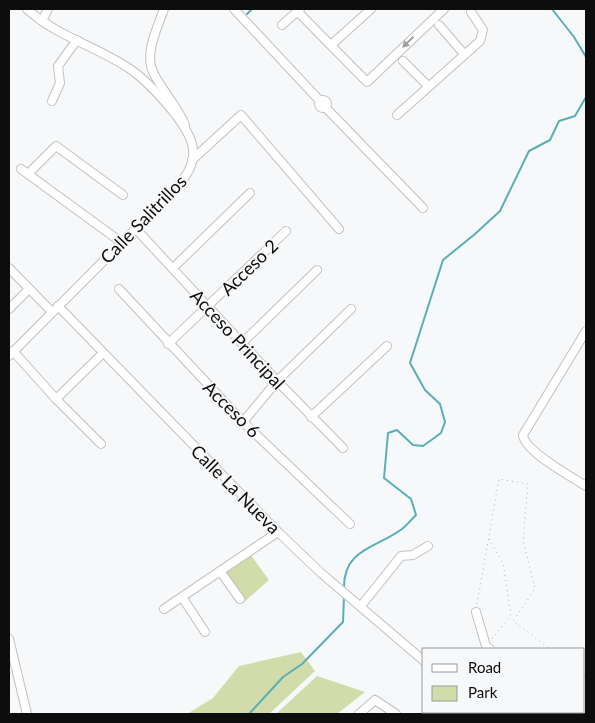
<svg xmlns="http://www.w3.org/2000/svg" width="595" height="723" font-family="Lato,sans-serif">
<rect width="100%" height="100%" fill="#f7f8f9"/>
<!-- green -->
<g fill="#d2dcab">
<polygon points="250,554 269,580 244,602 224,572"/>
<polygon points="301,652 315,671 269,714 187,714 213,698 239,666"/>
<polygon points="317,676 365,692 337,714 276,714"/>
</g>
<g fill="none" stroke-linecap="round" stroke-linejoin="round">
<!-- stream -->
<g stroke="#59afb5" stroke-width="2">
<polyline points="552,9 574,37 586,57"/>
<polyline points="247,14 252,9"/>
<path d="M344,589C343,548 377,548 402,529C407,525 411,520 416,515L411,499L384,478L388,433L397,430L413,445L423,446L441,433L445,422L440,404L425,390L410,363L443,260L475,234L500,211L529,151L550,140L559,121L575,116L586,97"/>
<polyline points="249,714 283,677 302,664 343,622 344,597"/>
</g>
<defs>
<g id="minor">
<path d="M164,9C158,26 144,54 153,72C162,91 177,105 185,125"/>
<polyline points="234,9 320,101"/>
<polyline points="297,11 367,82 444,9"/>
<polyline points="42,21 48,9"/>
<polyline points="282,25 300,9"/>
<polyline points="439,25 464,54"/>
<polyline points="331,45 371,9"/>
<polyline points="403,61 428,86"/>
<circle cx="323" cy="104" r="4"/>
<polyline points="52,101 60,83 58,66 77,40"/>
<polyline points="325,107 423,208"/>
<polyline points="397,115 480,41 483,30 471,12"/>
<polyline points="192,160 241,115 339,229"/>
<polyline points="21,169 121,242"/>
<polyline points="28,174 56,146 123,195"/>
<polyline points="135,228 277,381 343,448"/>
<polyline points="9,268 52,312"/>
<polyline points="173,268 250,193"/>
<polyline points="119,289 243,422 350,524"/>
<polyline points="58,306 278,532 321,573 424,661"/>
<polyline points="9,309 29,289"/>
<path d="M586,331L523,435C524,451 572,477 586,486"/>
<polyline points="242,343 317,270"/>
<polyline points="168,344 286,231"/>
<polyline points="13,351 56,399 101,444"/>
<path d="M9,356L177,187C186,177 195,164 193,149C191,126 149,82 130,69C98,47 56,36 27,9"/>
<polyline points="56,399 103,353"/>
<polyline points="311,417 387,346"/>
<polyline points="243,422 277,381 351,309"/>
<polyline points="220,571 240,599"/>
<polyline points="182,597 205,632"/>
<polyline points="361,606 401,556 413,555 428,546"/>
<polyline points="164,609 278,532"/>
<polyline points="476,612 486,646 490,649"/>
<polyline points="9,639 27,714"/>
<polyline points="481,712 484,714"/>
<polyline points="505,712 505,714"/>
<polyline points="359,714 375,700 396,714"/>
<polyline points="520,714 520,712"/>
</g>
</defs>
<!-- minor casing -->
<use href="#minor" stroke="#c1c1c2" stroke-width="10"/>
<!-- path -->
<g stroke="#aeafb0" stroke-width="1" stroke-dasharray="1 4" stroke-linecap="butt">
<polyline points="489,539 503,563 511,615 492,639"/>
<polyline points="477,604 499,479 528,484 523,540 535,589 513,621 550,649"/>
<polyline points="584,675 586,677"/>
</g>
<!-- minor -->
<use href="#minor" stroke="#fff" stroke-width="8"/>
</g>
<!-- one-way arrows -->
<defs><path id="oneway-solid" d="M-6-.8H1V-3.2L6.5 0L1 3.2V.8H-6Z" transform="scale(1.25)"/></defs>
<use fill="#9e9e9f" href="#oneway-solid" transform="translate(408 42) rotate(136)"/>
<g text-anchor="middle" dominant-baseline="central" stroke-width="4" stroke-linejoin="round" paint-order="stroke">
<!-- street labels -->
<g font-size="18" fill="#0d0d0e" stroke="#f7f8f9">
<text transform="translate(143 219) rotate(-46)">Calle Salitrillos</text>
<text transform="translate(249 267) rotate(-44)">Acceso 2</text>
<text transform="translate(238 339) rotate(47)">Acceso Principal</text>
<text transform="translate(232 409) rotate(45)">Acceso 6</text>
<text transform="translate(236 489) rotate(45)">Calle La Nueva</text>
</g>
</g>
<!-- border -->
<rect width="595" height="723" fill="none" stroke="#0d0d0e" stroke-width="20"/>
<!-- legend -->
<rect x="422" y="648" width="162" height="65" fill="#f7f8f9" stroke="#999a9b"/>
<rect x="432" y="664" width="25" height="8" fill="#ffffff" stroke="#999a9b"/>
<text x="468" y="673" font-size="15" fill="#0d0d0e">Road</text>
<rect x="432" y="686" width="25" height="15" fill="#d2dcab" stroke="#999a9b"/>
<text x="468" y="698" font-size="15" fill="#0d0d0e">Park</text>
</svg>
